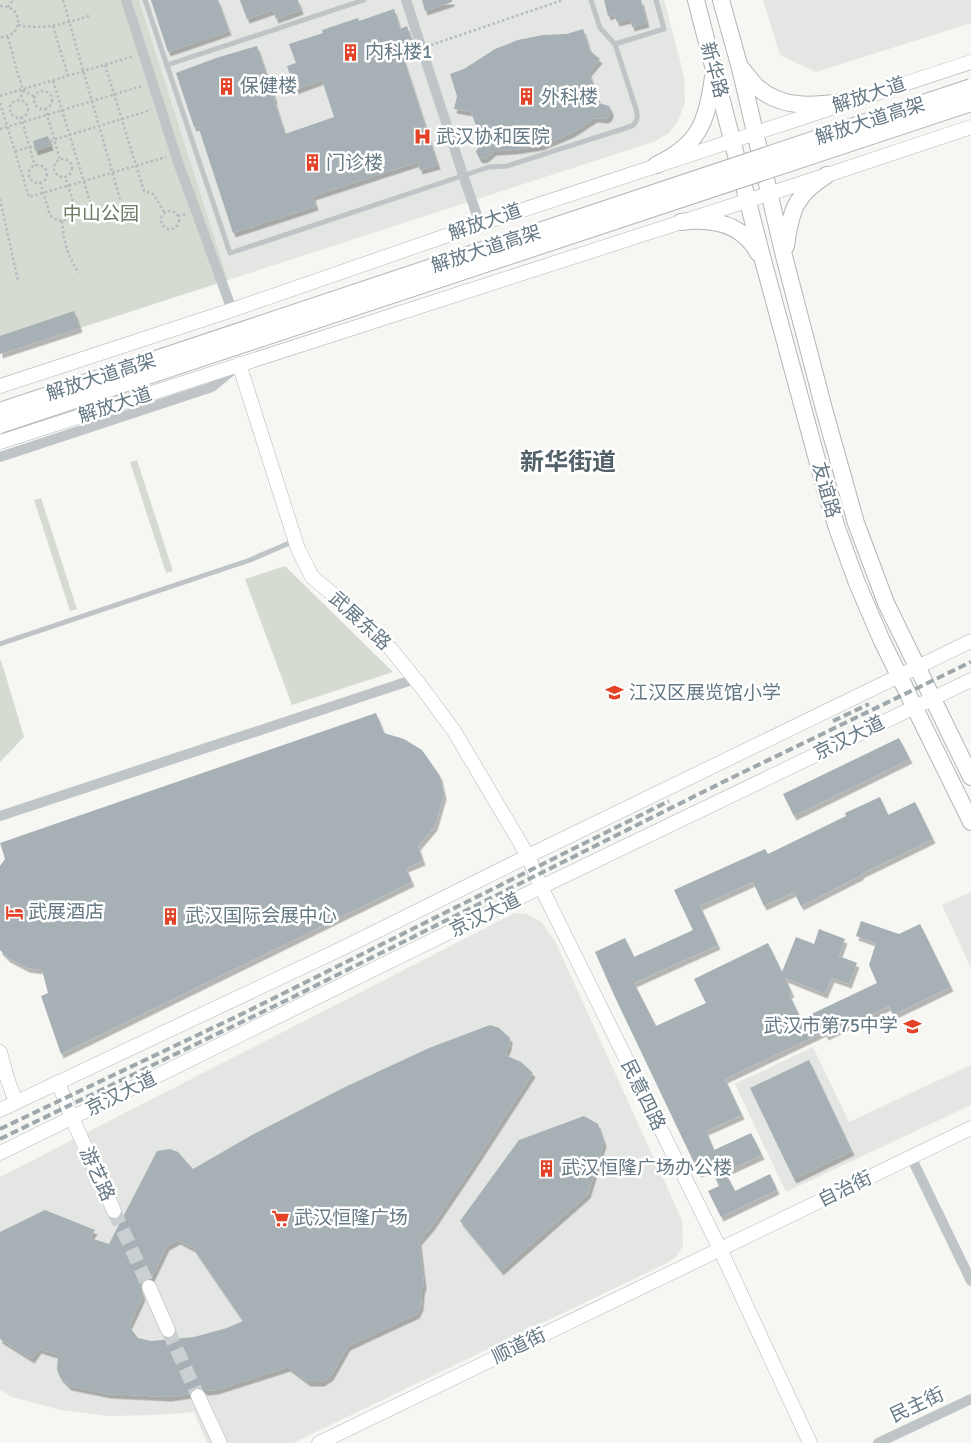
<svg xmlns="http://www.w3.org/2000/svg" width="971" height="1443" font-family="Signika,'Noto Sans SC',sans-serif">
<defs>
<filter id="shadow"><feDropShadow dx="2.5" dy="4.5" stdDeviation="0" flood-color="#0004"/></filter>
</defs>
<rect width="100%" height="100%" fill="#f6f6f3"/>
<!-- built -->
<g fill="#e4e6e4">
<polygon points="139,0 664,0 681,64 684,78 685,103 677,123 669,133 653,142 228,280"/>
<polygon points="763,0 971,0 971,23 816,72 780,55"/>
<polygon points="971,892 971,968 942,905"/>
<polygon points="515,913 527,914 541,922 555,941 682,1220 683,1246 676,1257 665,1264 293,1443 207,1443 194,1412 155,1415 108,1416 61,1410 12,1397 0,1390 0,1177"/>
<polygon points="813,1047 849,1122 971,1065 971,1105 786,1192 735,1084"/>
</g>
<!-- green -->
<g fill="#d6dbd2">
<polygon points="0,0 139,0 228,280 0,354"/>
<polygon points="137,460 173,571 166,573 130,462"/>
<polygon points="41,498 77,609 70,611 34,500"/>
<polygon points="285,566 393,672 292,705 245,579"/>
<polygon points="1,660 24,737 0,762 0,661"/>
</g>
<!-- building -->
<g fill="#a6b0b5" fill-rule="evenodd" filter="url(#shadow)">
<polygon points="151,0 218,0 229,31 168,52"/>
<polygon points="240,0 298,0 301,10 276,19 273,10 247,19"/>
<polygon points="422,0 452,0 452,2 425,11"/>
<polygon points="604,0 641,0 647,23 632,27 630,19 617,22 614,14 608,16"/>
<polygon points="394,9 400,29 407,26 415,50 402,54 438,165 420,170 418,162 313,196 316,206 233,233 198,126 194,127 176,73 216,58 257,46 275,99 274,100 285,134 334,117 322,80 295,90 287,66 296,63 289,44 323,33 322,30 358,18 359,21"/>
<polygon points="583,29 590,51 600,59 589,72 599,103 609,106 611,110 611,113 609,117 606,119 595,118 572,133 541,146 514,150 494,151 486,158 482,159 479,158 477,154 476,151 482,142 471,112 454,109 457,96 450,74 464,69 495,49 518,40 543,35 567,34"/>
<polygon points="48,136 51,146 35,151 33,141"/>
<polygon points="74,311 80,328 0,354 0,336"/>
<polygon points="376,713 384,733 404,739 422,750 440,776 444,795 435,826 418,846 423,861 406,868 412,882 61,1054 41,996 48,993 42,970 27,968 8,958 0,950 0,866 5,859 0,843"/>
<polygon points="899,738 910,759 794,816 783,794"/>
<polygon points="880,797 888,815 915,802 933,839 861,874 862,875 801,906 794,892 764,906 753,882 700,906 718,945 634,983 656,1026 706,1003 694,979 768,943 782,972 796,937 814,944 819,929 845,939 839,956 857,963 849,984 832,978 825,994 785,978 792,993 789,994 801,1019 877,983 869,965 876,943 856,936 861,921 899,934 920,924 951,987 893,1015 889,1006 826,1036 824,1032 725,1079 742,1115 706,1131 714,1150 751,1133 762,1155 725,1172 735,1191 770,1174 777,1190 721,1217 708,1191 719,1186 711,1168 699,1173 614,995 595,952 625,938 634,957 693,930 674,890 765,849 768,854 846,816 845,813"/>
<path d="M490,1025L499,1028L510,1038L509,1046L505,1055L521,1062L533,1073L472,1167L432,1226L419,1241L424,1284L422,1292L421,1306L417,1314L348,1346L331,1376L322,1382H308L288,1367L216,1390L205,1391L203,1389L198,1387L194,1388L190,1394L169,1397L108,1394L69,1386L60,1377L57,1370L58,1355L39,1349L32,1359L0,1339V1232L45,1210L95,1230L90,1238L109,1244L157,1151L170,1149L178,1152L193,1169L252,1135L345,1087L429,1048ZM178,1240L193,1248L243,1321L227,1328L194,1337L151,1341L138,1338L129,1326L143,1296L140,1287L142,1282L146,1279H151L167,1246Z"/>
<polygon points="809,1060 852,1151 794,1179 750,1088"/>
<polygon points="584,1116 598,1124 604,1142 588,1194 501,1271 460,1221 519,1140"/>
</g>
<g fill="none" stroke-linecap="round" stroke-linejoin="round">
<!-- secondary-tunnel -->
<g stroke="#cad0d2" stroke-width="14" stroke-dasharray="14 7" stroke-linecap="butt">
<polyline points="114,1211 149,1287"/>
<polyline points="168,1330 198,1396"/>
</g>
<defs>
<g id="secondary">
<polyline points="239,364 298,549 312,577 340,600 390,648 423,689 454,731 528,856 541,887 720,1249 810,1443"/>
<polyline points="0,386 232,310 480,224 971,62"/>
<polyline points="0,442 827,175 971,127"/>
<polyline points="0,1052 7,1078 16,1102"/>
<polyline points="58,1082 72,1118 114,1211"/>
<polyline points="0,1110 343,948 528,856 971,641"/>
<polyline points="0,1153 541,887 971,680"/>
<polyline points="149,1287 168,1330"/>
<polyline points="198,1396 220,1443"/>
<polyline points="319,1443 971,1128"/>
</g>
<g id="primary">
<polyline points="696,0 764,264 825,489 837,528 857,583 882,641 971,822"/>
<polyline points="721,0 740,68 784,256 824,409 856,523 886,603 971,777"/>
<path d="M742,69C747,75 752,82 757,87C784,111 818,105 850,101"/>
<path d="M656,165C699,145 707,122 713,77"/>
<path d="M681,222C712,218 742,223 758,253"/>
<path d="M786,246C791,210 795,195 827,175"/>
</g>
</defs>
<!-- secondary casing -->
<use href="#secondary" stroke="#b2b8bc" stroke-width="15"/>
<!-- primary casing -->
<use href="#primary" stroke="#b1b7ba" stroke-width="18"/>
<!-- path -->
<g stroke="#b7bbbe" stroke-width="2.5" stroke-dasharray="2.5 2.5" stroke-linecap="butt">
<polyline points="63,0 120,199"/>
<path d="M0,6C24,5 24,38 0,37"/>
<polyline points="8,7 13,0"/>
<path d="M18,25C46,30 62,24 89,16"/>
<polyline points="53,26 68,76"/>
<polyline points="8,37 15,64 23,90 20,100"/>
<polyline points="431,45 563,0"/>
<polyline points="105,65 144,191 153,194 165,213"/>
<polyline points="53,81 92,208"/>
<polyline points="23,90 35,97"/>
<circle cx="43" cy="100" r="9"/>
<polyline points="0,96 134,56"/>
<circle cx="19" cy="109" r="9"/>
<polyline points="0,103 29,197 166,157"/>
<polyline points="45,108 60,160"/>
<polyline points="21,117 35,166"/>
<polyline points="0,129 142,86"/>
<polyline points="50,141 151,110"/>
<polyline points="15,151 34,146"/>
<circle cx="63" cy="168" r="9"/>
<circle cx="38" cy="174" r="9"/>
<polyline points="40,182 50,215 53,218 62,221 71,217 75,208 65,176"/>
<polyline points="0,199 18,281"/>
<circle cx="170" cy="220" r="9"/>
<polyline points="178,216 186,214"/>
<path d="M62,221C63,240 68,257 79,273"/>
</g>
<!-- lane -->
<g stroke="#bfc4c7" stroke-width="5">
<path d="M145,0L230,253L489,167L507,166L632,126C638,121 638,116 636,109L615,44L600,28L591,0"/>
<polyline points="615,44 664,29 656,0"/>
<polyline points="167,65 364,0"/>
<polyline points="0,644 250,560 294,541"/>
</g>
<!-- street -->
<g stroke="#bfc4c7" stroke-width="10">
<polyline points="126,0 178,162 232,310"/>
<polyline points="406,0 463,175 480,224"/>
<polyline points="0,457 212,387 234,369"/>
<polyline points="0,816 415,679"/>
<polyline points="911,1157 971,1281"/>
<polyline points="878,1443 971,1399"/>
</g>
<!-- secondary -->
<use href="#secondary" stroke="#fff" stroke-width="14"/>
<!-- primary -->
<use href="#primary" stroke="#fff" stroke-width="16"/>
<!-- rail -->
<g stroke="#9ea7ab" stroke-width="4" stroke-dasharray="8 4" stroke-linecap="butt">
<polyline points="833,721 869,704"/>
<polyline points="0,1129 244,1013 669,801"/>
<polyline points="0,1139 285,1001 725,781 971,662"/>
</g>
<defs>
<g id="primary-bridge">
<polyline points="0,411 971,87"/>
<polyline points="0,425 971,103"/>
</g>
</defs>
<!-- primary-bridge casing -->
<use href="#primary-bridge" stroke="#b1b7ba" stroke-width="18" stroke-linecap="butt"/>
<!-- primary-bridge -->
<use href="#primary-bridge" stroke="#fff" stroke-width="16"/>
</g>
<!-- icons -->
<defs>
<symbol id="building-bare" viewBox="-9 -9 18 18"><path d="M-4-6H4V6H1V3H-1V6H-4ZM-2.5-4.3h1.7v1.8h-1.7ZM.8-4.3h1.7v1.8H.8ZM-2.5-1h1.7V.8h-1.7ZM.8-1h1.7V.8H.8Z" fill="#e44226" stroke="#fff" stroke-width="2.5" paint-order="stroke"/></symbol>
<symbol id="hospital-bare" viewBox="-9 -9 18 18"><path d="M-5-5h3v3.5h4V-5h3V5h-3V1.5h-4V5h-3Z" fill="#e44226" stroke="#fff" stroke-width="2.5" paint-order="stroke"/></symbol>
<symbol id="school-bare" viewBox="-9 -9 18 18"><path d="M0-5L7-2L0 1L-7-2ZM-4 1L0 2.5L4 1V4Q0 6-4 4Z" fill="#e44226" stroke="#fff" stroke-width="2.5" paint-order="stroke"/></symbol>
<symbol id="hotel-bare" viewBox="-9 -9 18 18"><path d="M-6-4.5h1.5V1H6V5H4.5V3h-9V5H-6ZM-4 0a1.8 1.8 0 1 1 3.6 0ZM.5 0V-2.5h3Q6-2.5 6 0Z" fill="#e44226" stroke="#fff" stroke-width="2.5" paint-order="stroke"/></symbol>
<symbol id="supermarket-bare" viewBox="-9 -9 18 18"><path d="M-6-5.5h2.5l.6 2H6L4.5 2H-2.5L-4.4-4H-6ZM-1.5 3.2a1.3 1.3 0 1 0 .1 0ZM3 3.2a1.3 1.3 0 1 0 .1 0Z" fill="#e44226" stroke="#fff" stroke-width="2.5" paint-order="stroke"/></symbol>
</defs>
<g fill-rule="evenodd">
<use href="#building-bare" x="338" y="40" width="25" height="25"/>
<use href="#building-bare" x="214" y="74" width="25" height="25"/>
<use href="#building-bare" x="514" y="84" width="25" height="25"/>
<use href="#hospital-bare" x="410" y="124" width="25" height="25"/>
<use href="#building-bare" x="300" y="150" width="25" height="25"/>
<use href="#school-bare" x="602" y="680" width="25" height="25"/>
<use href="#hotel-bare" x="2" y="900" width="25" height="25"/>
<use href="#building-bare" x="158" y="904" width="25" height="25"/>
<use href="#school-bare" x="900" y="1014" width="25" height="25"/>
<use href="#building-bare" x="534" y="1156" width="25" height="25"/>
<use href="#supermarket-bare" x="268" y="1206" width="25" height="25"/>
</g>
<g text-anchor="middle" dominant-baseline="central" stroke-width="5" stroke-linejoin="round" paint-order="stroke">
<!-- poi labels -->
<g font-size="19" fill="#657984" stroke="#fff" text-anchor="start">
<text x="365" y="52">内科楼1</text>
<text x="240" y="86">保健楼</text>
<text x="541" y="97">外科楼</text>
<text x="436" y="137">武汉协和医院</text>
<text x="326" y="163">门诊楼</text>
<text x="629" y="693">江汉区展览馆小学</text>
<text x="28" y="912">武展酒店</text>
<text x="185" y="916">武汉国际会展中心</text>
<text x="898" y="1026" text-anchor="end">武汉市第75中学</text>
<text x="561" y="1168">武汉恒隆广场办公楼</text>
<text x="294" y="1218">武汉恒隆广场</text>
</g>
<!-- street labels -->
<g font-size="19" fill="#657984" stroke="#fff">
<text transform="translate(714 70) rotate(75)">新华路</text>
<text transform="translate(869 95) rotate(-18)">解放大道</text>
<text transform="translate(870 121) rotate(-18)">解放大道高架</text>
<text transform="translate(485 222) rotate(-19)">解放大道</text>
<text transform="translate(486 249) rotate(-18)">解放大道高架</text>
<text transform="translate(101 377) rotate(-18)">解放大道高架</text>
<text transform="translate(115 405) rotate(-18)">解放大道</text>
<text transform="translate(826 490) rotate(74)">友谊路</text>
<text transform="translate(360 621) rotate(43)">武展东路</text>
<text transform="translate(849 738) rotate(-26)">京汉大道</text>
<text transform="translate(485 915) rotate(-26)">京汉大道</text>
<text transform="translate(121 1094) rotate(-26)">京汉大道</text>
<text transform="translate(643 1095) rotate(64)">民意四路</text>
<text transform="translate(97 1174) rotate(65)">游艺路</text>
<text transform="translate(845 1189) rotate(-26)">自治街</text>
<text transform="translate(519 1346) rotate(-26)">顺道街</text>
<text transform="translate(917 1405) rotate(-25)">民主街</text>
</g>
<!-- park labels -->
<g font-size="19" fill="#6b7b64" stroke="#fff">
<text x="101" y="214">中山公园</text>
</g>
<!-- district labels -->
<g font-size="24" font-weight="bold" fill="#536169" stroke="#fff">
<text x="568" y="462">新华街道</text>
</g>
</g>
</svg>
